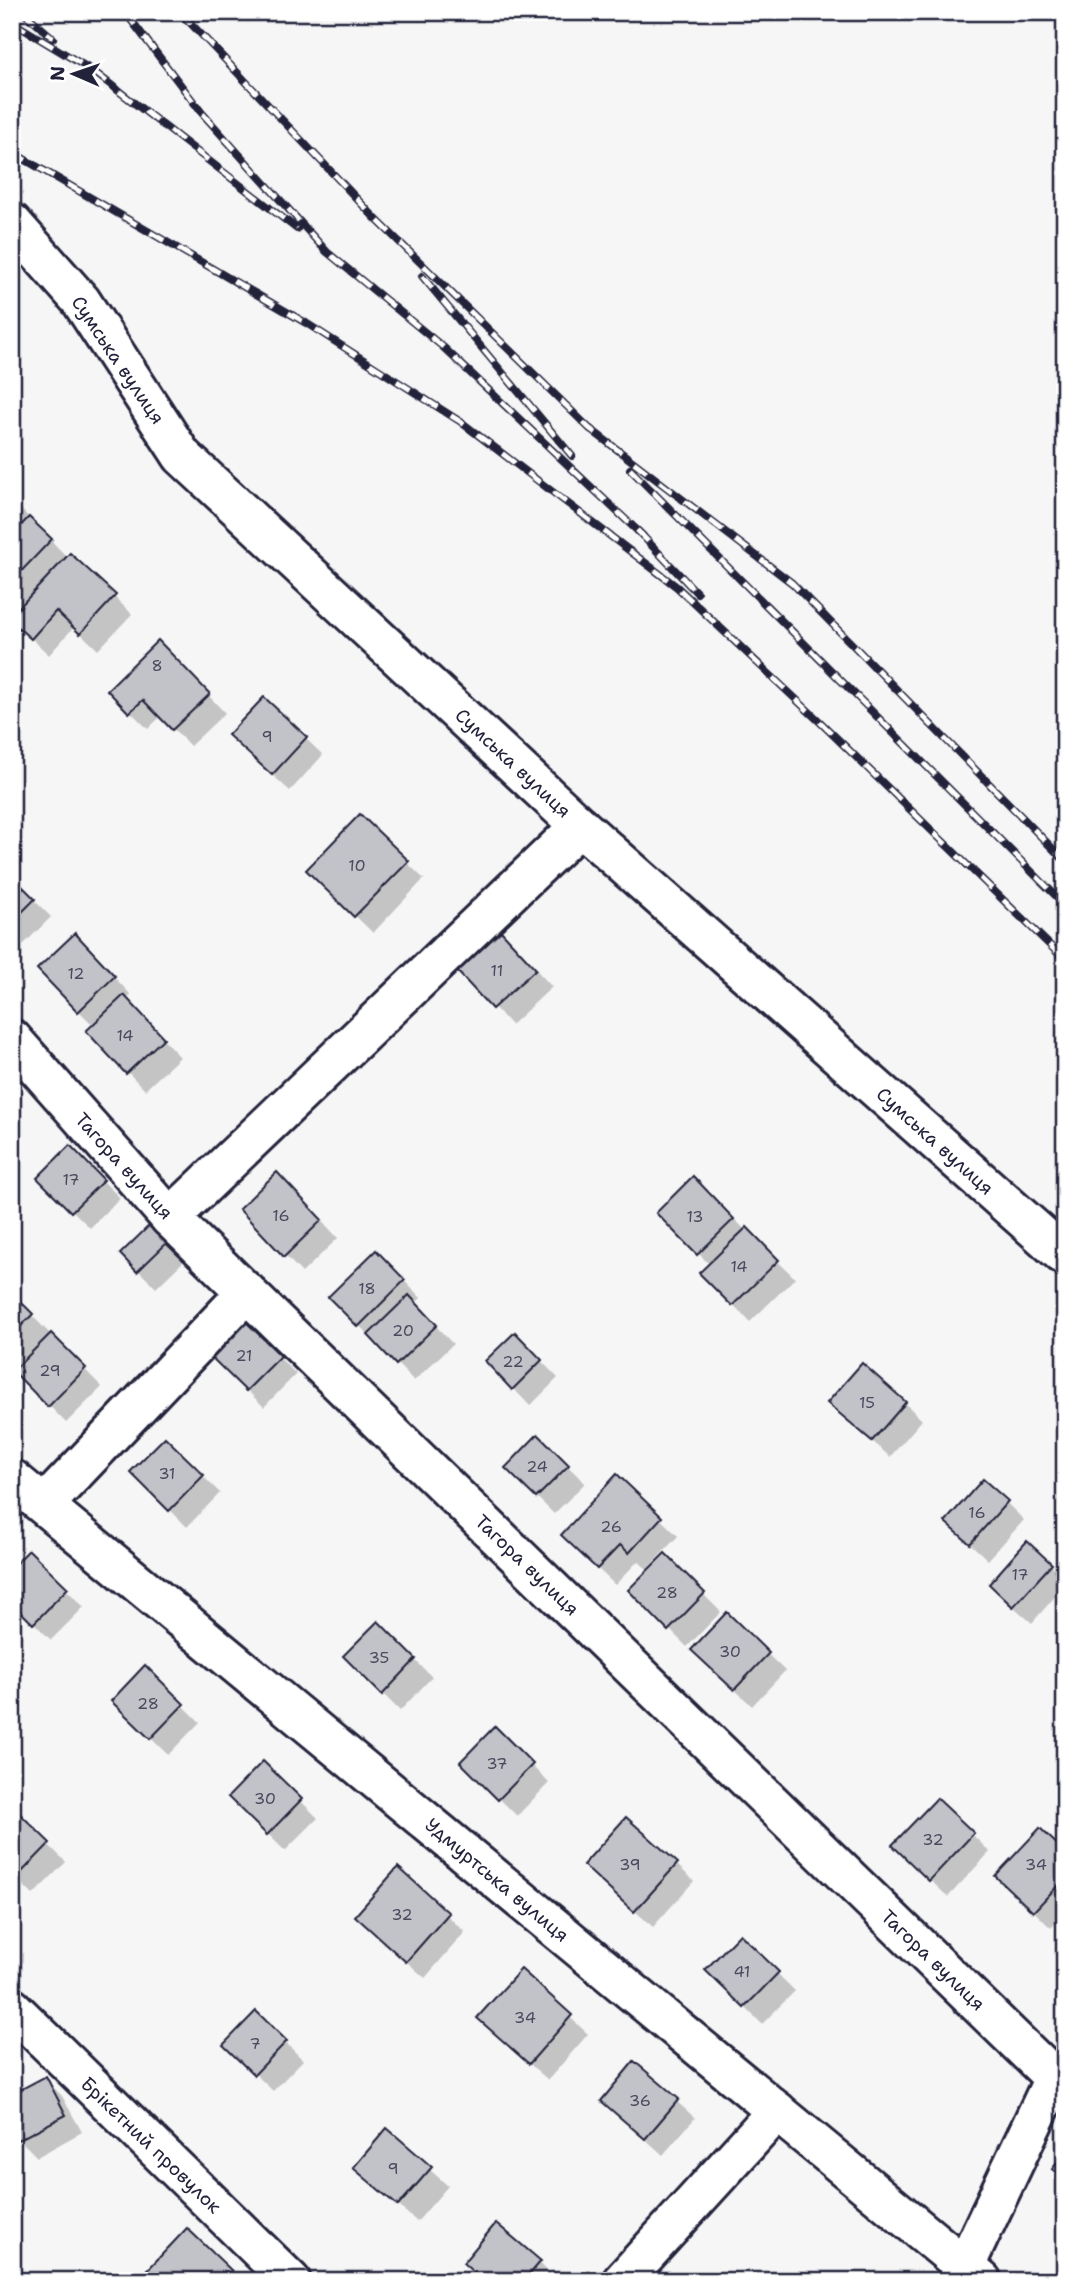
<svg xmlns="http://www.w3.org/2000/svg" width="1077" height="2293" font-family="'Shantell Sans',sans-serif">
<rect width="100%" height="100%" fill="#f6f6f7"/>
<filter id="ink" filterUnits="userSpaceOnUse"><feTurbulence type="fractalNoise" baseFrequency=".0143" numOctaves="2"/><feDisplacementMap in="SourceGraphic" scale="14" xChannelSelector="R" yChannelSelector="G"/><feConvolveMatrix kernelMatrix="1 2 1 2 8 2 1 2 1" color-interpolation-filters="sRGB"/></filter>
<g filter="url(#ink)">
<!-- shadow -->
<g fill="#0003">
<polygon points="12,500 68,558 70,555 132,614 98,650 74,627 49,655 12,620"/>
<polygon points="175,660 225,713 190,746 161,716 148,729 109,690"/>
<polygon points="305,738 323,755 290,791 247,752"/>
<polygon points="360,817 424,879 373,933 308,870"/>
<polygon points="12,878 51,917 15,953 12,950"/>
<polygon points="518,950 552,987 511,1025 460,971"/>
<polygon points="92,953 131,995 126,1000 180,1057 145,1090 88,1031 94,1026 79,1011"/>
<polygon points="70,1148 120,1198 90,1228 40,1178"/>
<polygon points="693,1179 795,1278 750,1322 702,1273 710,1265 658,1213"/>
<polygon points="295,1192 338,1238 302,1273 285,1255"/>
<polygon points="155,1223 188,1257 156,1288 122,1254"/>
<polygon points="376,1252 421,1298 415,1304 453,1344 414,1381 331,1297"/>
<polygon points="12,1295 102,1387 66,1423 12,1367"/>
<polygon points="241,1320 296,1374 264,1407 209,1353"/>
<polygon points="515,1334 558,1378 530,1406 487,1361"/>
<polygon points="830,1403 905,1403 922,1420 890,1457"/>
<polygon points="538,1437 585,1483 554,1514 507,1468"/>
<polygon points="165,1439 220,1493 187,1527 133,1472"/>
<polygon points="617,1477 678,1536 647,1569 638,1561 615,1585 580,1552"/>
<polygon points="984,1481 1024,1520 988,1560 965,1539"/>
<polygon points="29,1553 84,1607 51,1640 12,1601"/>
<polygon points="665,1556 721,1612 687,1647 630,1590"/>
<polygon points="1051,1565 1065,1579 1065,1585 1032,1623 1008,1602"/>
<polygon points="727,1615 785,1671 752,1706 711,1667"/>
<polygon points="378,1623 432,1677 400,1711 345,1656"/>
<polygon points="145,1668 200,1722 168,1755 113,1701"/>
<polygon points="495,1729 549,1783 517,1816 462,1762"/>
<polygon points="263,1764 318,1818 285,1851 231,1797"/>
<polygon points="937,1800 990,1852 948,1897 911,1862"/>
<polygon points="12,1809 66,1862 33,1895 12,1874"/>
<polygon points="1065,1855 1065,1913 1051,1928 1015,1893"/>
<polygon points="676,1864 694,1881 653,1927 602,1882"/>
<polygon points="398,1870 465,1932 425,1978 374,1933"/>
<polygon points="740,1937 795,1991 762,2024 707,1970"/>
<polygon points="521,1972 588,2034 548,2080 497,2035"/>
<polygon points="256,2013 303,2060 273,2091 225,2045"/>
<polygon points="635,2064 695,2118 663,2155 603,2101"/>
<polygon points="45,2079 62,2096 82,2132 37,2157 19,2139"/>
<polygon points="387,2131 448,2186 417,2222 356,2168"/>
<polygon points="497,2226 540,2263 556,2281 483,2281"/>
<polygon points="187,2230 240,2281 140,2281"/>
</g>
<!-- building -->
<g fill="#c2c2c9" stroke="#22223b" stroke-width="2">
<polygon points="29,517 52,539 12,581 12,535"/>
<polygon points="70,553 116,595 80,634 56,611 31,639 12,622 12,615"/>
<polygon points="158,640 210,694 172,730 143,700 129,713 107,690"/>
<polygon points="264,697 307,737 272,775 228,735"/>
<polygon points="360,814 409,861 354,917 306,870"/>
<polygon points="12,876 35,899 12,922"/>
<polygon points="501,931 536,969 492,1009 457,971"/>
<polygon points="75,933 115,976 78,1012 37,969"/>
<polygon points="124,995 164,1038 126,1074 86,1031"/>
<polygon points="70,1145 104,1180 71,1212 37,1178"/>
<polygon points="277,1172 322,1220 284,1257 239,1209"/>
<polygon points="693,1176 734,1219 697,1255 656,1213"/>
<polygon points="155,1220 172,1238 137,1272 120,1254"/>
<polygon points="747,1227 779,1260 732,1306 699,1273"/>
<polygon points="376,1250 405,1280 358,1327 328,1297"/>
<polygon points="12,1293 33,1314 12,1335"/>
<polygon points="409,1295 437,1325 396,1365 368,1335"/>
<polygon points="241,1317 281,1356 246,1391 207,1353"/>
<polygon points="515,1332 542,1360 512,1390 485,1361"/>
<polygon points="51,1333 86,1368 48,1407 13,1371"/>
<polygon points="862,1363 906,1402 872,1441 827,1403"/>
<polygon points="538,1434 569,1465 536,1498 505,1468"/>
<polygon points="165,1437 204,1475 169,1511 130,1472"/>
<polygon points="617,1474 662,1517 629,1553 620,1545 597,1569 561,1535"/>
<polygon points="983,1479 1008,1501 970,1544 945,1522"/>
<polygon points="1027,1541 1052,1564 1013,1607 989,1584"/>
<polygon points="29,1550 68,1588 33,1624 12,1603 12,1567"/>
<polygon points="665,1553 705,1593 668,1631 628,1590"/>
<polygon points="727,1612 769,1653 734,1690 691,1650"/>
<polygon points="378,1621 416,1659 382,1695 343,1656"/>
<polygon points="145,1665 184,1704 150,1739 111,1701"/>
<polygon points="495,1726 533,1764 498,1800 460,1762"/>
<polygon points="263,1761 302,1799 267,1835 228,1797"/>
<polygon points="937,1798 974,1833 929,1881 892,1845"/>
<polygon points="12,1806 50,1843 15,1879 12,1876"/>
<polygon points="626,1817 678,1863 634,1912 583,1865"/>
<polygon points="1040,1828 1065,1852 1065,1878 1033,1912 995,1876"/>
<polygon points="398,1867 449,1913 406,1962 355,1916"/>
<polygon points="740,1934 779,1972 744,2008 705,1970"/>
<polygon points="521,1969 572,2015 529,2064 477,2018"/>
<polygon points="256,2011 287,2041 254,2075 223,2045"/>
<polygon points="634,2061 679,2099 645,2139 601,2101"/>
<polygon points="46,2076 66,2115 18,2140 12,2130 12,2094"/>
<polygon points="387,2128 432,2167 398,2206 353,2168"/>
<polygon points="1065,2153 1065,2180 1052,2169"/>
<polygon points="496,2223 541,2261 524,2281 483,2281 463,2263"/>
<polygon points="187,2228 232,2271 223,2281 137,2281"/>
</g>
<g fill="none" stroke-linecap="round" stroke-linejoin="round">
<defs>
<g id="minor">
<polyline points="12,223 81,301 182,456 580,826 1065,1256"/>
<polyline points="12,1039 170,1218 1054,2078"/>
<polyline points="170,1218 580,826"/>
<polyline points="12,1479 982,2281"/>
<polyline points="44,1505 247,1292"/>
<polyline points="12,2008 291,2281"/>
<polyline points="622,2281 777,2111"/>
<polyline points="958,2281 1054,2078 1065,2067"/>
</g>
</defs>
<!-- minor casing -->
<use href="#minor" stroke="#22223b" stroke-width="44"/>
<!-- minor -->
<use href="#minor" stroke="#fff" stroke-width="38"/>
<defs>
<g id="rail">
<polyline points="23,12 53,38"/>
<polyline points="125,12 202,113 327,252 443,347 643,536"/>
<polyline points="180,12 375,218 589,428 792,583 1065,861"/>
<polyline points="12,22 93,71 297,229"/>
<polyline points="12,152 306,323 461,422 677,587 818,720 1065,960"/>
<polyline points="422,276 572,456"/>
<polyline points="630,469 1065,905"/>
<polyline points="637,530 697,593"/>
</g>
</defs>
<!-- rail casing -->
<use href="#rail" stroke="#22223b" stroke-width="8"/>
<!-- rail -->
<use href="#rail" stroke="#fff" stroke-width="5" stroke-dasharray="16" stroke-linecap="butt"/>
</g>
</g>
<g text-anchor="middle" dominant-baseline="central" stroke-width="5" stroke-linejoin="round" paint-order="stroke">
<!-- number labels -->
<g font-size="16" fill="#4a4a5e">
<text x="157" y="665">8</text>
<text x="267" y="736">9</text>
<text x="357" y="865">10</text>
<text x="497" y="970">11</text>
<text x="76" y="973">12</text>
<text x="125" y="1035">14</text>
<text x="71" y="1179">17</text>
<text x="281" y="1215">16</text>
<text x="695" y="1216">13</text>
<text x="739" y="1266">14</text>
<text x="367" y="1288">18</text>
<text x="403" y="1330">20</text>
<text x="244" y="1355">21</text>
<text x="513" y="1361">22</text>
<text x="50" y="1370">29</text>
<text x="867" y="1402">15</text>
<text x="537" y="1466">24</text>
<text x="167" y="1473">31</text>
<text x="977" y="1512">16</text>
<text x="611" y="1526">26</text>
<text x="1020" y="1574">17</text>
<text x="667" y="1592">28</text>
<text x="730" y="1651">30</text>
<text x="379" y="1657">35</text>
<text x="148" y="1703">28</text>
<text x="497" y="1763">37</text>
<text x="265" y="1798">30</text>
<text x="933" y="1839">32</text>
<text x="630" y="1864">39</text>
<text x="1036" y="1864">34</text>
<text x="402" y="1914">32</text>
<text x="742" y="1971">41</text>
<text x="525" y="2017">34</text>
<text x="255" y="2043">7</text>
<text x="640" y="2100">36</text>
<text x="393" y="2168">9</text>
</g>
<!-- street labels -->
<g font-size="19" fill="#22223b" stroke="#fff">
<text transform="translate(118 360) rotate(56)">Сумська вулиця</text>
<text transform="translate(513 763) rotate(43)">Сумська вулиця</text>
<text transform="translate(935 1141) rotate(42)">Сумська вулиця</text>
<text transform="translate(124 1166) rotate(48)">Тагора вулиця</text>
<text transform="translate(527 1565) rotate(44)">Тагора вулиця</text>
<text transform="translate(497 1880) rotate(40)">Удмуртська вулиця</text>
<text transform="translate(933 1960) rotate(44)">Тагора вулиця</text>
<text transform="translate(151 2145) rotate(44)">Брiкетний провулок</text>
</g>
</g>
<!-- margin -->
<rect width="1077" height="2293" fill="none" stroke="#fff" stroke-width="42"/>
<rect x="21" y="21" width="1035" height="2251" fill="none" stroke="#22223b" stroke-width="2.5" filter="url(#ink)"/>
<!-- north arrow -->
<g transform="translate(74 74) rotate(272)" stroke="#ffffff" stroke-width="5" paint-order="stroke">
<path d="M0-5L12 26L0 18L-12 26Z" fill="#22223b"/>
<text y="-10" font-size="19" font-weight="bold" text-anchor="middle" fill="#22223b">N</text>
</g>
</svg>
